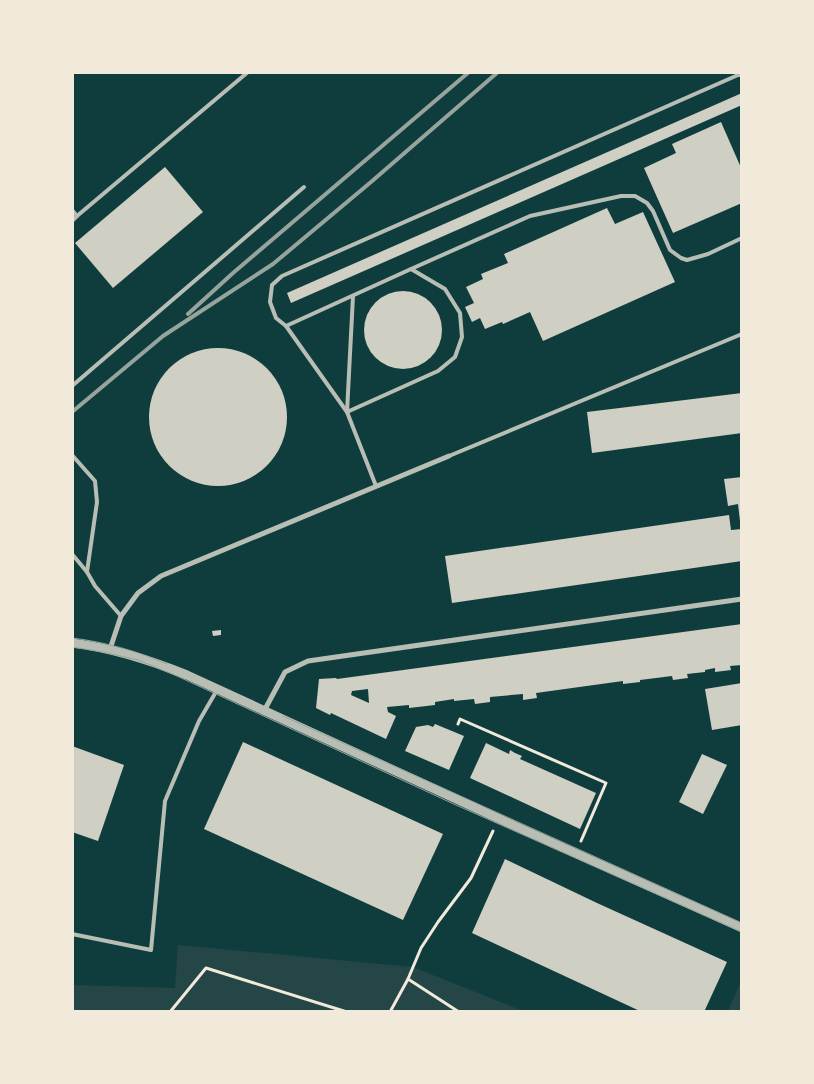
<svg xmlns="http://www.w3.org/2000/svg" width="814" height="1084" font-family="'Nunito Sans',sans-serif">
<rect width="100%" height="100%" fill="#0f3d3e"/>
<!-- green -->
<g fill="#244646">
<polygon points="178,945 413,967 523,1011 73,1012 73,985 175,988"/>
<polygon points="741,981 741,1011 728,1011"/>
</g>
<!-- building -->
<g fill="#cfcfc3" fill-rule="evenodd">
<polygon points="742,93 742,105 291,303 287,293"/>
<polygon points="721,122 742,170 742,203 673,233 644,168 676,153 672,144"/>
<polygon points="165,167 203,212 113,288 75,243"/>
<polygon points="607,208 615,224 643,212 675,282 543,341 530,312 503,324 502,322 485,329 480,318 472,322 465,307 474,303 466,287 483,279 481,274 508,263 504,254"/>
<circle cx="403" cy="330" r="39"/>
<circle cx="218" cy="417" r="69"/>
<polygon points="742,393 742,433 592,453 587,412"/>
<polygon points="742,477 742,521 740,521 738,504 728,506 724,479"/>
<polygon points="729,515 731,530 742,529 742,561 452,603 445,556"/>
<path d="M742,624V665L730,666L731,670L715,672V668L705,670V672L687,674L688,678L673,680L672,676L640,680V682L623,684V681L536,693L537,698L523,700V694L490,697V702L475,704L474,699L454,701V699L435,702V705L409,708V705L387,707L388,712L396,716L386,739L331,713L330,715L316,708L319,679L336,678L337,679ZM368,689L369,703L351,695L352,691Z"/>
<polygon points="221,630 221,635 213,636 212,631"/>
<polygon points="742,683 742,725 712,730 705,689"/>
<polygon points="435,724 464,736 449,770 405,751 416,727 428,725 433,727"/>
<polygon points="243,742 443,834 403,920 204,829"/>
<polygon points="486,743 509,754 510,750 515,753 522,756 520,759 596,793 580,829 470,778"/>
<polygon points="72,746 124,765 98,841 72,832"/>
<polygon points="702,754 727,765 703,814 679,802"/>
<polygon points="505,859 597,903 727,962 704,1012 642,1012 472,933"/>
</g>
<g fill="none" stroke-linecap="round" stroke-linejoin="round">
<!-- path -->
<g stroke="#f1e9da" stroke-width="3">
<polyline points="458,724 460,719 606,783 581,841"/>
<polyline points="408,979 459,1012"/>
<polyline points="170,1012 206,968 347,1012"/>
<polyline points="390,1012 408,979 421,948 438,922 471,878 493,831"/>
</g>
<!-- service -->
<g stroke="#b8beb3" stroke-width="4">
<polyline points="72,210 77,216 72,221"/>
<polyline points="77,216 248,72"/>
<polyline points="353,296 347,412 438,371 455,357 462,337 460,313 445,289 411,269 530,216 621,196 635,196 647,203 653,211 670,250 681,258 687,260 708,254 742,238"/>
<polyline points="286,326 276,318 270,302 272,285 282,276 738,75 742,75"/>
<polyline points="72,386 304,187"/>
<polyline points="72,455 95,481 97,502 87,572"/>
<polyline points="449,456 742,334"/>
<polyline points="376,486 347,412 286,326 411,269"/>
<polyline points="72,554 87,572 95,586 121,616"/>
<polyline points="72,934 151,950 165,801 199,721 217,690"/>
</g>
<!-- minor -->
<g stroke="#b8beb3" stroke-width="5">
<polyline points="110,649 121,616 138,593 161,576 449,456"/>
<polyline points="264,711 285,672 308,661 742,599"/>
</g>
<!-- tertiary -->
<path stroke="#b8beb3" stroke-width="9" d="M72,643C113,648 150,660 187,675L515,826L742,928"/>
<!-- tram -->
<g stroke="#97a49c" stroke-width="1">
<path d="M72,638C105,642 137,651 167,664"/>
<polyline points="72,647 103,652 138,660 177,676 456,805 742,932"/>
<polyline points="283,716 742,923"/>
</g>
<!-- rail -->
<g stroke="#97a49c" stroke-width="4">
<polyline points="188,314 233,273 469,72"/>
<polyline points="72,412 163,336 273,264 371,182 498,72"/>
</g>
</g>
<!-- border -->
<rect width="814" height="1084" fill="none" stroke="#f1e9da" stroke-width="148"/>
</svg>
